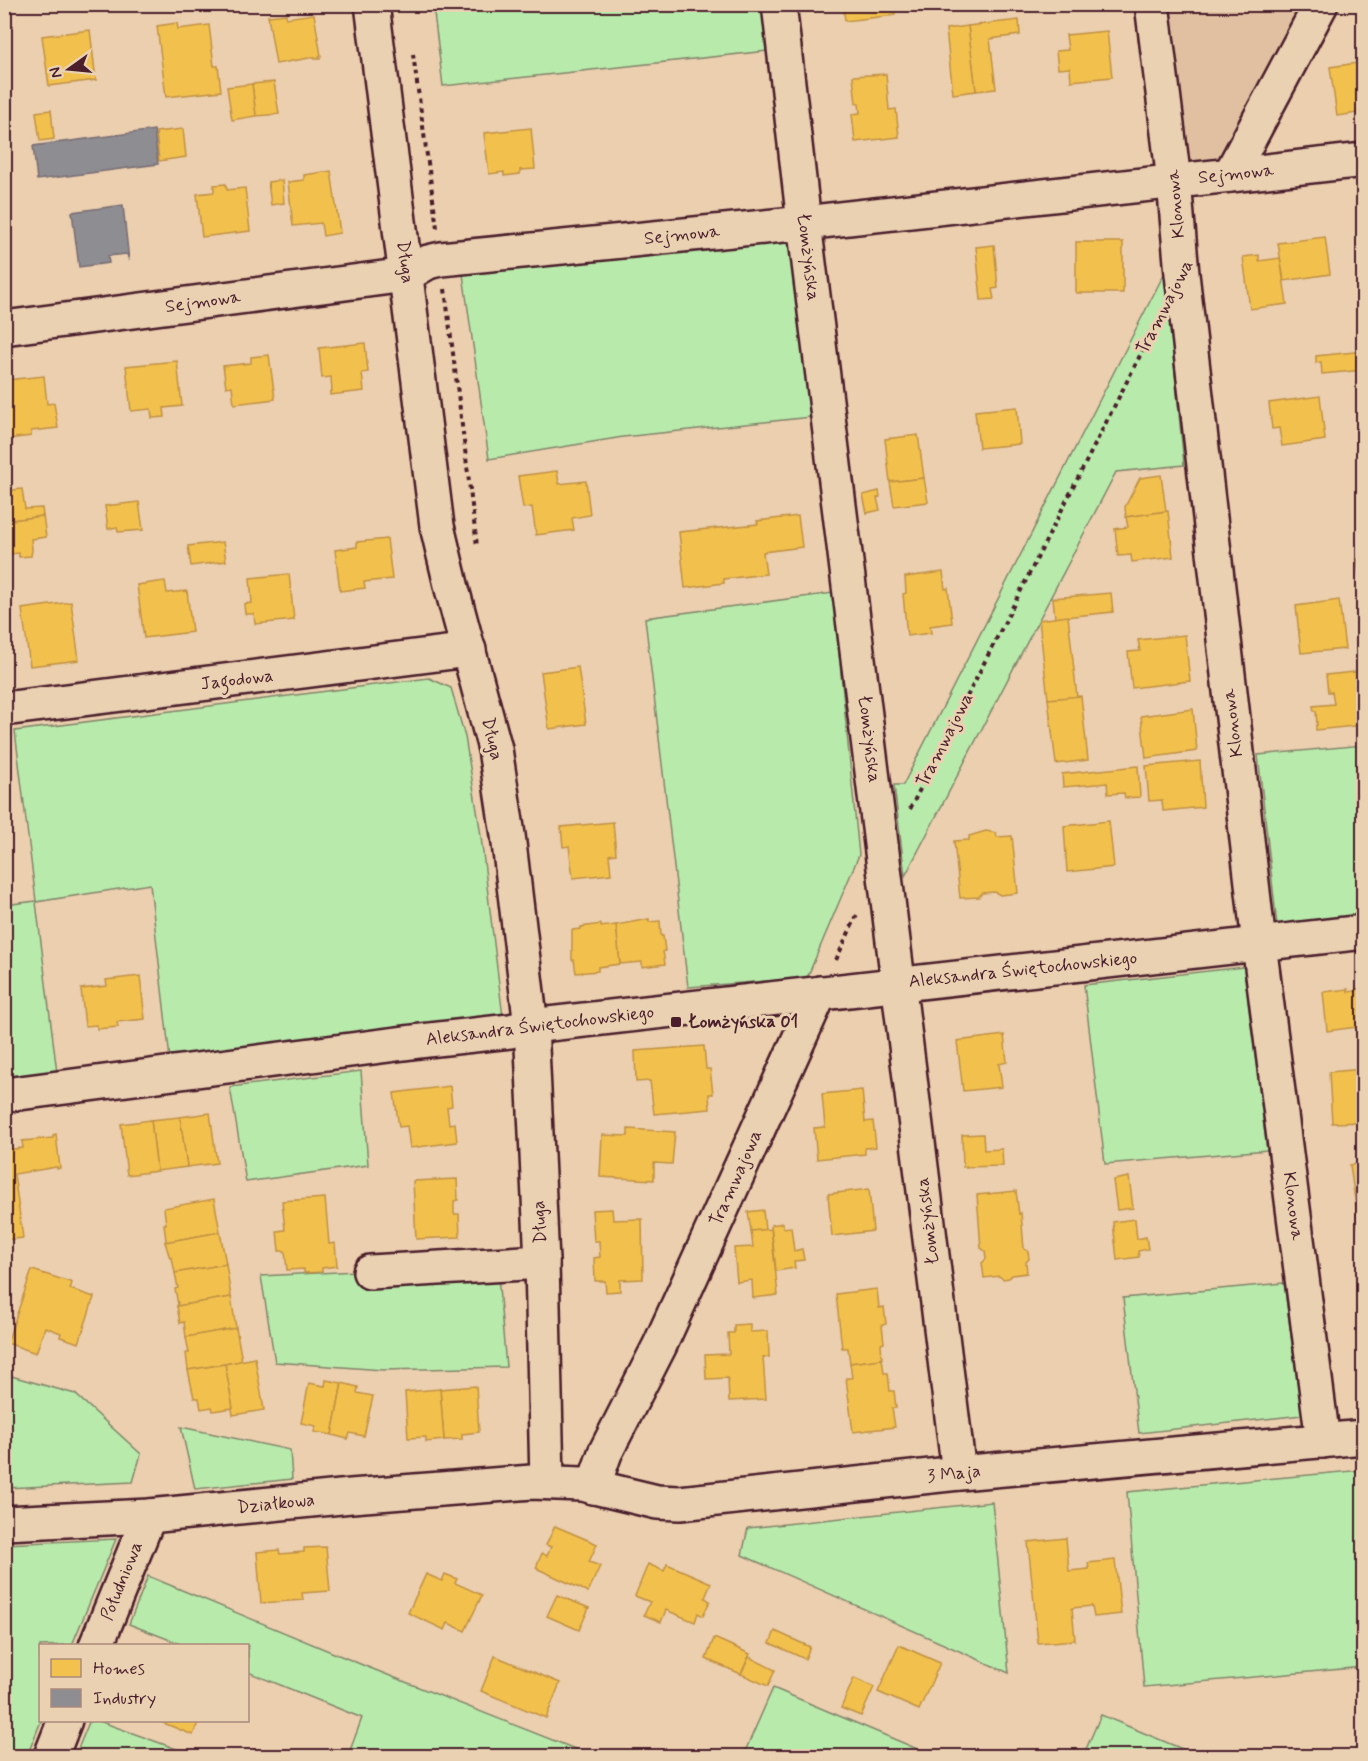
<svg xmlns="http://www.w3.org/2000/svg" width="1368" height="1761" font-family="Mynerve,sans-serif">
<rect width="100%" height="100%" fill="#ebcfae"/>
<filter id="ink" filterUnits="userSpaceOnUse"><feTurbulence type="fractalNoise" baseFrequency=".0167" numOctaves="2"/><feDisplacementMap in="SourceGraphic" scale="12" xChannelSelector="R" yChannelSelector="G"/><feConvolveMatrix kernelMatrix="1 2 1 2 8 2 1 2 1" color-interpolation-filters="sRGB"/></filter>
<g filter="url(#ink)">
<!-- built -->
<polygon fill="#e0c0a1" points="1169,5 1303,5 1223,165 1189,166"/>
<!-- green -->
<g fill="#b8ebab" stroke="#81856b" stroke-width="1.5">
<polygon points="433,5 762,5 767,51 443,86"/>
<polygon points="790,240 811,417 623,437 489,459 463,274"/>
<polygon points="1165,272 1184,465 1116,472 905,876 894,785 903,785"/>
<polygon points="833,593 859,855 807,978 688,987 645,618"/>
<polygon points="429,678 451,688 465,737 480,829 503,1017 170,1059 150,884 36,902 57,1073 5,1080 4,905 36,901 15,731"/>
<polygon points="1363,745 1363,917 1277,925 1258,755"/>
<polygon points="1244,967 1267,1150 1105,1164 1084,985"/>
<polygon points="361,1071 368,1165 246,1182 230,1087"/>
<polygon points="357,1271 358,1284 498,1276 506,1367 383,1370 275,1362 261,1276"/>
<polygon points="1284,1283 1302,1415 1139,1433 1123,1298"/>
<polygon points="4,1374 75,1394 141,1454 133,1482 5,1488"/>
<polygon points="181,1427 290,1450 292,1479 195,1489"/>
<polygon points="1363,1470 1363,1667 1144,1687 1127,1492"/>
<polygon points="992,1502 1009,1673 742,1555 748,1528"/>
<polygon points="116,1539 72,1645 40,1646 41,1721 27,1756 5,1756 5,1544"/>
<polygon points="148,1576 365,1666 593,1756 348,1756 362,1718 248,1672 248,1646 183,1645 129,1624"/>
<polygon points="773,1688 934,1756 743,1756"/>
<polygon points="1101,1715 1199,1756 1083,1756"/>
<polygon points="90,1720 99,1721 196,1756 75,1756"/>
</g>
<!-- homes -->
<g fill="#f2c14e" stroke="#c09044" stroke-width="1.5">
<polygon points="843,4 893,4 895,15 845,21"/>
<polygon points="286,14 286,18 314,14 321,56 319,56 320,59 315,59 315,57 276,64 268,16"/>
<polygon points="1019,20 1020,35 990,39 996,89 976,91 968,26"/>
<polygon points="177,23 178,29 209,25 214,66 218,66 221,91 166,97 157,26"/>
<polygon points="968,26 976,91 953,94 946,29"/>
<polygon points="90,30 96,80 49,86 42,36"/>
<polygon points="1107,31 1112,77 1071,81 1070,68 1058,69 1056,51 1068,50 1066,35"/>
<polygon points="1364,62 1364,112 1337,116 1330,67"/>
<polygon points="886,74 889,110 896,109 899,137 855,142 852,114 860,113 859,103 856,103 853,76"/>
<polygon points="274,82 279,114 256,116 252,84"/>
<polygon points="252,84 256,116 232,120 227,87"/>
<polygon points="51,110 54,139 40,141 36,112"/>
<polygon points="531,128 535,169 520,170 520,174 504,176 504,172 489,174 484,133"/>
<polygon points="183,129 186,157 159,161 156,132"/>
<polygon points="331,171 340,233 323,236 321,223 293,226 288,182 304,180 304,175"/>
<polygon points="282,180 284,203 271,205 268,182"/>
<polygon points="226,184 227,190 245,188 250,231 202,237 197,194 214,192 214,185"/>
<polygon points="1325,237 1330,274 1284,281 1278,243"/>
<rect x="1076" y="242" width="47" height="51"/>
<polygon points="994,245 998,288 992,289 994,299 981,300 976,247"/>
<polygon points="1259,255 1259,261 1280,258 1287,304 1250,309 1243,257"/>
<polygon points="365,343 368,372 362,373 364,391 330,395 330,392 332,391 331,377 322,378 319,348"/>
<polygon points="1364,351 1364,370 1322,374 1321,362 1316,363 1316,356"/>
<polygon points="269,355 275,399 234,404 232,386 226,387 223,366 251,363 251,357"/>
<polygon points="177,361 182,406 164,408 165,417 152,418 151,409 131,411 126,366"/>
<polygon points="44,376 47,404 54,403 58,428 31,431 31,436 8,439 5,411 10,410 6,380"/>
<polygon points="1320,396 1325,440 1282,446 1279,428 1272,429 1269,403"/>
<polygon points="1017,407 1020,444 979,448 975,411"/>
<polygon points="918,435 924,478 890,482 885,439"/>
<polygon points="557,471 559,484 586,481 590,515 572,518 574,530 536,535 532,507 523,508 518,476"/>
<polygon points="1161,475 1166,511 1126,517 1125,507 1140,478"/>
<polygon points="924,478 928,502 894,506 890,482"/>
<polygon points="22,489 25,509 42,508 43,516 4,521 4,491"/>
<polygon points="879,491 880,497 877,498 880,510 867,513 863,495"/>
<polygon points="139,502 143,530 118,532 117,527 108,529 105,506"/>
<polygon points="1168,511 1173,557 1132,562 1131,555 1118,556 1115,529 1128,527 1126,517"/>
<polygon points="43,516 46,537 31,539 32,550 31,556 19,557 19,553 10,554 8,542 4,542 4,521"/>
<polygon points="798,516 802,547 763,552 766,574 724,579 724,583 685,588 679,532 758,524 757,521"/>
<polygon points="387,539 392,579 364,582 365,588 340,591 335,550 357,547 357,542"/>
<polygon points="223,542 226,561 191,566 188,546"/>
<polygon points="1357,559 1364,559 1364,576 1359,576"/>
<polygon points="943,572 945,589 948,588 952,623 930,626 931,633 907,636 903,594 906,593 905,577"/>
<polygon points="289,574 294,620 255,624 254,614 245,614 244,604 252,603 250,578"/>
<polygon points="165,581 167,593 187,591 192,632 144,638 137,585"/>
<polygon points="1111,593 1113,612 1055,618 1053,598"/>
<polygon points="1339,600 1345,649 1301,653 1296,606"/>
<polygon points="71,602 79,660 30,666 22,609"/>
<polygon points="1068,616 1077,697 1048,699 1039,620"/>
<polygon points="1185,635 1190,681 1132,688 1128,652 1140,651 1138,640"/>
<polygon points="578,667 586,724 549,729 541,672"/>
<polygon points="1364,671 1364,725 1316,730 1316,725 1317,725 1316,711 1314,711 1313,706 1334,704 1332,692 1328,692 1326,675"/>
<polygon points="1081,696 1088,760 1056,764 1048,699"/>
<polygon points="1193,709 1197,751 1146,758 1141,716"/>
<polygon points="1200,761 1203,807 1163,811 1162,800 1149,801 1146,766"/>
<polygon points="1138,766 1140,797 1125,798 1124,793 1108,794 1107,783 1063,787 1062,774"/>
<polygon points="1109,821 1114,867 1067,872 1064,826"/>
<polygon points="613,822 616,854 609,855 611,874 573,878 569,846 563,847 561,827"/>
<polygon points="986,831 996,833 997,837 1012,836 1018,893 1000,895 995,892 982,893 979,897 960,898 954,841 969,840 969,836"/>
<polygon points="649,919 649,922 660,921 661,936 663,936 665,951 663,951 665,964 642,967 642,962 620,964 616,925"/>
<polygon points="601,924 601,927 616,925 620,964 598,967 598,971 576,973 574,960 572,960 572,930 581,929 581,927"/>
<polygon points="140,976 145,1019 117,1022 118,1027 97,1029 97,1025 85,1026 81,989 107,986 106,980"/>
<polygon points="1364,988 1364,1026 1327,1031 1323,992 1348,989 1348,992 1356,991 1356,989"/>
<polygon points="1004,1035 1007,1062 999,1064 1002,1087 963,1091 957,1041"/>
<polygon points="704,1046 706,1069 710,1069 713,1094 709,1094 710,1109 654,1114 650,1081 636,1082 635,1051"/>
<polygon points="1364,1069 1364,1122 1332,1123 1329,1072"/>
<polygon points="450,1086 452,1106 447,1107 449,1124 455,1123 457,1142 410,1148 407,1126 399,1127 394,1093"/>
<polygon points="862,1090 865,1122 873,1121 876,1147 865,1148 865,1154 817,1159 814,1128 825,1127 822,1094"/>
<polygon points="210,1113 217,1163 187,1167 180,1117"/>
<polygon points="180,1117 187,1167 157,1171 151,1120"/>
<polygon points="151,1120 157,1171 127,1175 121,1124"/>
<polygon points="628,1129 675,1132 672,1164 654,1163 654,1180 600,1177 602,1135 628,1136"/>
<polygon points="56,1134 60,1168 57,1169 57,1167 14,1174 23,1238 4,1240 4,1150 23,1148 22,1141 53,1138 53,1135"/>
<polygon points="983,1134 984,1150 1002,1149 1003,1166 963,1167 962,1135"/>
<polygon points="1364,1163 1364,1229 1359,1229 1350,1165"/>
<polygon points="1129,1177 1133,1208 1117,1210 1113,1180"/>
<polygon points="457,1179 458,1200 454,1201 454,1214 459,1214 460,1237 416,1239 413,1181"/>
<polygon points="869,1189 873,1231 832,1236 828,1194"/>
<polygon points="1016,1191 1019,1214 1021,1213 1024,1249 1028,1251 1029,1259 1026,1262 1027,1273 1012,1275 1009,1278 1003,1279 999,1276 984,1278 982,1263 986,1259 985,1251 981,1248 977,1195"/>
<polygon points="325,1198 329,1244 335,1243 337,1266 322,1268 322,1272 304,1273 304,1269 287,1270 285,1251 279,1251 277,1231 285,1230 282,1201"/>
<polygon points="214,1199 220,1232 165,1242 166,1240 164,1224 166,1224 164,1208"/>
<polygon points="612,1209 613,1220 642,1219 643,1279 620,1280 620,1291 606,1292 605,1281 595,1281 594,1258 600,1257 599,1241 594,1241 592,1210"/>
<polygon points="763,1210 765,1230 751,1231 748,1212"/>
<polygon points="1135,1219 1137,1239 1146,1237 1148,1249 1138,1251 1139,1257 1117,1260 1113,1222"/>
<polygon points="783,1223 783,1228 791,1227 794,1251 802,1249 804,1260 794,1261 795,1268 776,1271 771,1225"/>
<polygon points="771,1229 778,1295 753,1298 752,1280 737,1282 734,1248 753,1247 751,1231"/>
<polygon points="220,1232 226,1264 175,1273 172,1258 170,1258 165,1242"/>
<polygon points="226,1264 231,1297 177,1306 178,1304 175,1289 178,1288 175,1273"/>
<polygon points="32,1270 70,1282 72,1283 70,1289 94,1297 79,1343 60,1337 61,1333 45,1327 36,1353 7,1343"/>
<polygon points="877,1289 879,1308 884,1307 886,1324 882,1325 884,1343 881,1344 882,1359 850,1363 848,1348 842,1348 836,1294"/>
<polygon points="231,1297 236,1328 186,1337 184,1322 180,1323 177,1306"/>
<polygon points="750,1324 750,1332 768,1331 769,1357 763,1358 766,1399 729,1401 728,1378 706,1379 705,1355 729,1354 728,1333 734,1333 734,1325"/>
<polygon points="236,1328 242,1361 188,1370 186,1353 189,1353 186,1337"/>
<polygon points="255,1358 264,1410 233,1415 225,1364"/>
<polygon points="882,1359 884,1373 888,1373 890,1391 894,1391 896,1408 892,1408 895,1427 853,1432 846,1378 852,1378 850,1363"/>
<polygon points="225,1364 233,1408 213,1411 212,1407 201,1409 199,1398 194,1398 188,1370"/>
<polygon points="326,1380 342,1383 332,1435 314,1432 316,1426 301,1423 309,1383 325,1386"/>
<polygon points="342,1383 358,1387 357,1393 373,1396 364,1436 350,1433 348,1439 332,1435"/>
<polygon points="476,1386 479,1432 462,1434 462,1439 444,1440 440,1389"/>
<polygon points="440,1389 444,1440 426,1442 426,1437 408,1438 405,1392"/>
<polygon points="555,1526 597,1544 589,1562 600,1566 588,1592 536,1568 542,1553 547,1556 551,1547 546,1545"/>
<polygon points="1066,1538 1069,1571 1089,1569 1088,1563 1115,1560 1121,1614 1094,1617 1092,1606 1072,1608 1075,1640 1038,1643 1028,1542"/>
<polygon points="326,1547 330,1591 302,1593 303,1600 261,1603 257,1552 279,1550 280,1554 304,1552 304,1548"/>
<polygon points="648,1564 664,1571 667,1564 711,1583 705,1598 710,1601 703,1616 698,1613 695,1622 666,1610 661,1622 644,1615 650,1602 635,1596"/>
<polygon points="426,1574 442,1581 445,1574 457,1579 455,1583 482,1595 465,1631 448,1623 445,1630 408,1613"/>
<polygon points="557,1595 589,1608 579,1630 547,1616"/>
<polygon points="775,1631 810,1647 805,1659 770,1643"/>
<polygon points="714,1638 750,1654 741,1674 706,1659"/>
<polygon points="899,1645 940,1663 919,1710 878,1692"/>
<polygon points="495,1656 560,1683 546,1718 481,1691"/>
<polygon points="749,1657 775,1670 768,1686 741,1674"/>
<polygon points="854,1678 874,1687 861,1716 841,1708"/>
<polygon points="156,1720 199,1720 193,1735"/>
</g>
<!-- industry -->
<g fill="#8d8d92" stroke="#796c73" stroke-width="1.5">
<polygon points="154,130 158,164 37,180 33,146"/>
<polygon points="123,205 129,261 127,254 108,256 109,263 79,267 72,212"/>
</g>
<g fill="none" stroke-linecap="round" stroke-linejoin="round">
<defs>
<g id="minor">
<polyline points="372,4 437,526 452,589 495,749 508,835 531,1026 542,1262 547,1482"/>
<polyline points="779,4 804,223 959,1473"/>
<polyline points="1152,4 1174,181 1182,274 1259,944 1323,1441"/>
<polyline points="1230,175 1321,4"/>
<polyline points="4,328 406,275 428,262 441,259 804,223 1364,160"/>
<polyline points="4,709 469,650"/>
<polyline points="4,1095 420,1041 510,1031 531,1026 1364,932"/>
<polyline points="370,1272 542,1262"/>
<polyline points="593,1487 605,1453 660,1345 820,993"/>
<polyline points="4,1523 149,1516 351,1496 532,1482 582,1484 657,1502 680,1503 959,1473 1364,1437"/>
<polyline points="96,1646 149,1516"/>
<polyline points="51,1756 65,1720"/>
</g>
</defs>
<!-- minor casing -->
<use href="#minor" stroke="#4a1f2b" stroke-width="38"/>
<!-- path -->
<g stroke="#4a1f2b" stroke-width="4" stroke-dasharray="4.5 4.5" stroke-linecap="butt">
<polyline points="413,54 437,228"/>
<polyline points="445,289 477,546"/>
<polyline points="910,809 1155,326"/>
<polyline points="836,960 857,915"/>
</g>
<!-- minor -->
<use href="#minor" stroke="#ead1b2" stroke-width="33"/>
</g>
</g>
<!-- markers -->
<rect fill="#4a1f2b" stroke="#ead1b2" stroke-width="2" x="670" y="1016" width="12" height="12" rx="3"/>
<g text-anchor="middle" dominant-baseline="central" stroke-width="6" stroke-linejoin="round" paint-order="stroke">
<!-- street labels -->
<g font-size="18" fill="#4a1f2b" stroke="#ead1b2">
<text transform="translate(1236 174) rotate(-6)">Sejmowa</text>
<text transform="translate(1176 204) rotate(-95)">Klonowa</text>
<text transform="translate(682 235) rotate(-6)">Sejmowa</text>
<text transform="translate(808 257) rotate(83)">Łomżyńska</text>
<text transform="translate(405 262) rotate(83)">Długa</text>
<text transform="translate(203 302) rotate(-8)">Sejmowa</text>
<text transform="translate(1165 307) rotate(-63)">Tramwajowa</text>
<text transform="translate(237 680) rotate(-7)">Jagodowa</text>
<text transform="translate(1233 723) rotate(-97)">Klonowa</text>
<text transform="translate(492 739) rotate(77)">Długa</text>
<text transform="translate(869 739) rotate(83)">Łomżyńska</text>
<text transform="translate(945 740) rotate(-63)">Tramwajowa</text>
<text transform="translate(1023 970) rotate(-6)">Aleksandra Świętochowskiego</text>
<text transform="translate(540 1026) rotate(-7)">Aleksandra Świętochowskiego</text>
<text transform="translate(736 1178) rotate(-66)">Tramwajowa</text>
<text transform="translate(1293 1206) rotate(83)">Klonowa</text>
<text transform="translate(928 1221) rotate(-97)">Łomżyńska</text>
<text transform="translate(540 1222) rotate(-93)">Długa</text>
<text transform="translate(954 1474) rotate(-6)">3 Maja</text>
<text transform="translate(276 1504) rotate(-6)">Działkowa</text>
<text transform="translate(122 1581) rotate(-68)">Południowa</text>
</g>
<!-- poi labels -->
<g font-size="18" font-weight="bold" fill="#4a1f2b" stroke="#ead1b2" text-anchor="start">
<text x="688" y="1022">Łomżyńska 01</text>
</g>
</g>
<!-- margin -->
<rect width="1368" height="1761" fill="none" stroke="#ead1b2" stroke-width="24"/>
<rect x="12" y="12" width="1344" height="1737" fill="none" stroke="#4a1f2b" stroke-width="2" filter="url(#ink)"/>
<!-- legend -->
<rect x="39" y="1644" width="210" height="78" fill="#ead1b2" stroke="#aa8a7c" stroke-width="1.5"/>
<rect x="51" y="1659" width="30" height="18" fill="#f2c14e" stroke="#aa8a7c" stroke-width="1.5"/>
<text x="93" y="1674" font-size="18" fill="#4a1f2b">Homes</text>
<rect x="51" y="1689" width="30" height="18" fill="#8d8d92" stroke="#aa8a7c" stroke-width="1.5"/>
<text x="93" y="1704" font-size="18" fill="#4a1f2b">Industry</text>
<!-- north arrow -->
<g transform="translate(69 69) rotate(255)" stroke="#ead1b2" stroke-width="4.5" paint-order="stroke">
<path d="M0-4.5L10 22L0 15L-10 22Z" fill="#4a1f2b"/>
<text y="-9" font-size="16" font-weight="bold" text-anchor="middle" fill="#4a1f2b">N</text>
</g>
</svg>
